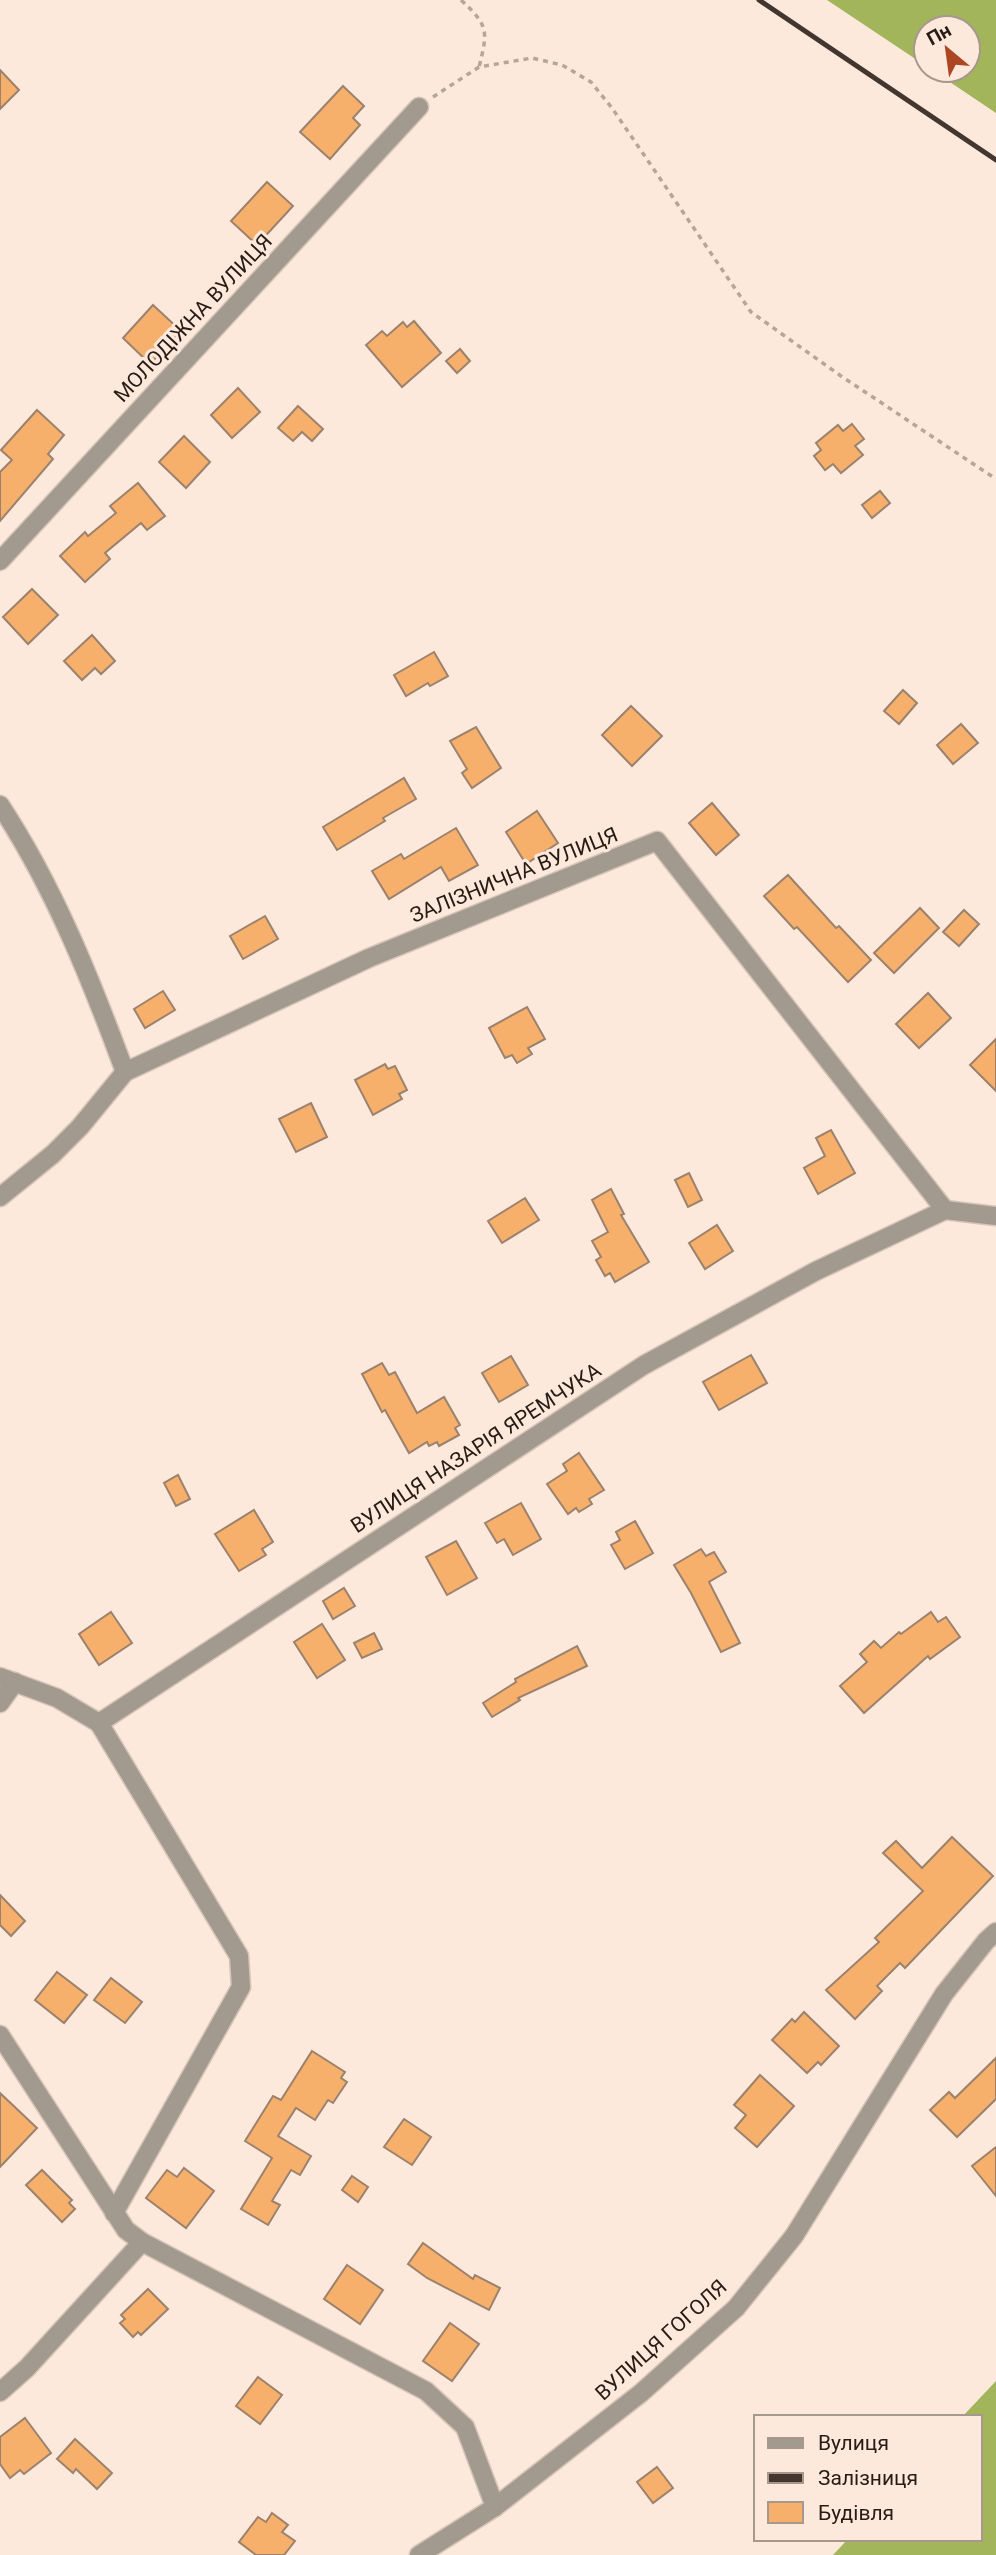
<svg xmlns="http://www.w3.org/2000/svg" width="996" height="2555" font-family="Roboto,sans-serif">
<rect width="100%" height="100%" fill="#fce9dc"/>
<!-- forest -->
<g fill="#a3b55a">
<polygon points="827,0 996,0 996,113 932,70 968,70 968,28 926,28 926,66"/>
<polygon points="996,2381 996,2555 833,2555 848,2539 980,2539 980,2417 962,2417"/>
</g>
<!-- building -->
<g fill="#f7b06c" stroke="#9c826c" stroke-width="2">
<polygon points="0,70 19,90 0,109"/>
<polygon points="343,86 364,106 353,118 360,125 330,159 300,132"/>
<polygon points="267,182 293,206 257,245 231,221"/>
<polygon points="153,305 181,331 150,364 123,338"/>
<polygon points="414,321 441,353 402,387 366,345 382,331 387,336 403,322 407,327"/>
<polygon points="460,349 470,361 457,373 446,361"/>
<polygon points="238,388 260,412 232,438 211,415"/>
<polygon points="298,406 323,429 312,441 302,432 293,441 278,428"/>
<polygon points="37,410 64,435 48,454 53,459 0,521 0,472 12,460 1,450"/>
<polygon points="852,424 864,439 855,446 863,455 841,473 833,464 825,470 814,456 821,450 816,443 838,425 843,431"/>
<polygon points="184,436 210,462 186,488 159,462"/>
<polygon points="138,483 165,516 147,530 141,523 105,553 110,559 85,582 60,556 85,532 88,536 116,513 110,506"/>
<polygon points="880,491 890,503 872,518 862,505"/>
<polygon points="32,589 58,615 28,644 3,617"/>
<polygon points="92,635 115,661 101,674 95,668 82,680 64,661"/>
<polygon points="434,652 448,676 430,686 428,683 406,696 394,675"/>
<polygon points="903,690 917,703 899,724 884,711"/>
<polygon points="631,706 662,736 632,766 602,735"/>
<polygon points="961,724 978,743 953,764 937,745"/>
<polygon points="476,727 501,768 472,788 462,773 467,769 450,741"/>
<polygon points="404,778 416,799 383,818 385,821 337,850 323,827"/>
<polygon points="712,803 739,835 716,855 689,823"/>
<polygon points="537,811 558,843 526,864 506,832"/>
<polygon points="456,828 478,865 449,881 441,867 389,899 372,871 401,854 404,859"/>
<polygon points="788,875 836,928 839,926 871,960 848,982 797,927 794,929 764,896"/>
<polygon points="920,908 939,928 894,973 874,953"/>
<polygon points="964,910 979,924 959,946 943,932"/>
<polygon points="265,916 278,939 243,959 230,936"/>
<polygon points="163,991 175,1010 145,1028 134,1009"/>
<polygon points="928,993 951,1018 919,1048 896,1024"/>
<polygon points="527,1007 545,1039 528,1048 532,1054 517,1063 512,1055 505,1058 489,1028"/>
<polygon points="996,1039 996,1091 970,1065"/>
<polygon points="385,1064 388,1069 395,1066 407,1090 399,1094 402,1099 373,1115 355,1080"/>
<polygon points="311,1103 327,1137 296,1152 279,1119"/>
<polygon points="831,1130 855,1173 818,1194 804,1168 825,1156 816,1138"/>
<polygon points="689,1173 702,1200 688,1207 675,1180"/>
<polygon points="611,1189 624,1214 621,1215 649,1262 615,1282 610,1273 605,1276 596,1260 601,1257 592,1241 608,1232 592,1200"/>
<polygon points="525,1198 539,1220 502,1243 488,1221"/>
<polygon points="717,1225 733,1251 705,1269 689,1243"/>
<polygon points="751,1355 767,1383 719,1410 703,1382"/>
<polygon points="511,1356 528,1385 499,1402 482,1373"/>
<polygon points="382,1363 389,1375 395,1372 417,1413 444,1397 460,1425 455,1428 459,1435 439,1446 437,1442 429,1446 427,1442 409,1453 385,1410 382,1412 362,1374"/>
<polygon points="579,1453 604,1490 589,1499 592,1504 579,1512 576,1508 568,1514 547,1484 567,1471 563,1464"/>
<polygon points="178,1475 190,1499 176,1506 164,1483"/>
<polygon points="521,1503 541,1539 513,1555 504,1539 497,1543 485,1523"/>
<polygon points="254,1510 273,1542 262,1549 266,1555 239,1571 215,1534"/>
<polygon points="635,1521 653,1553 625,1569 611,1545 620,1540 616,1532"/>
<polygon points="456,1541 477,1578 447,1595 426,1557"/>
<polygon points="701,1549 706,1556 714,1552 726,1572 709,1582 740,1643 721,1652 691,1593 674,1565"/>
<polygon points="344,1588 355,1606 333,1619 323,1601"/>
<polygon points="111,1612 132,1643 99,1665 79,1634"/>
<polygon points="931,1612 938,1622 946,1617 960,1637 930,1659 928,1656 864,1713 840,1686 867,1662 860,1654 874,1641 881,1648 899,1632 901,1634"/>
<polygon points="322,1624 345,1660 317,1678 294,1642"/>
<polygon points="374,1633 382,1649 362,1658 354,1643"/>
<polygon points="577,1646 587,1666 518,1698 520,1700 492,1717 483,1703 516,1682 515,1679"/>
<polygon points="952,1837 993,1876 905,1968 900,1963 877,1986 882,1991 855,2019 826,1990 879,1942 875,1938 923,1891 883,1853 896,1841 922,1868"/>
<polygon points="0,1895 25,1921 11,1936 0,1925"/>
<polygon points="57,1972 87,1995 64,2023 35,2000"/>
<polygon points="111,1978 142,2002 125,2023 94,2000"/>
<polygon points="804,2012 839,2046 821,2065 818,2062 807,2073 772,2040 792,2019 795,2022"/>
<polygon points="312,2051 345,2072 341,2078 347,2082 333,2103 328,2100 315,2120 296,2108 278,2136 311,2156 300,2175 291,2170 272,2201 280,2205 268,2225 241,2209 272,2158 245,2141 273,2096 281,2100"/>
<polygon points="996,2058 996,2099 957,2137 930,2110 949,2092 955,2098"/>
<polygon points="760,2075 794,2106 757,2147 735,2128 746,2115 734,2105"/>
<polygon points="0,2093 37,2128 0,2167"/>
<polygon points="404,2119 431,2137 412,2165 384,2147"/>
<polygon points="996,2147 996,2196 972,2166"/>
<polygon points="184,2168 214,2191 186,2228 146,2198 167,2170 177,2177"/>
<polygon points="42,2170 72,2200 69,2203 75,2209 62,2222 26,2185"/>
<polygon points="352,2176 368,2187 358,2202 342,2190"/>
<polygon points="423,2243 473,2279 475,2275 500,2288 489,2310 427,2278 408,2264"/>
<polygon points="347,2265 383,2290 360,2324 324,2299"/>
<polygon points="148,2289 168,2309 141,2335 138,2332 133,2337 120,2323 125,2319 121,2315"/>
<polygon points="450,2323 479,2344 452,2381 423,2361"/>
<polygon points="258,2377 282,2395 260,2424 236,2406"/>
<polygon points="25,2418 51,2453 24,2474 20,2470 10,2478 0,2464 0,2437"/>
<polygon points="75,2439 112,2473 97,2489 76,2469 73,2473 57,2459"/>
<polygon points="657,2467 673,2488 653,2503 637,2482"/>
<polygon points="272,2513 288,2525 282,2532 295,2541 284,2555 256,2555 239,2542 258,2517 266,2522"/>
</g>
<g fill="none" stroke-linecap="round" stroke-linejoin="round">
<defs>
<g id="street">
<polyline points="0,561 419,107"/>
<path d="M0,805C54,887 91,980 125,1072"/>
<polyline points="0,1197 53,1154 80,1127 125,1072 369,958 657,841 945,1210"/>
<polyline points="0,1677 57,1698 99,1723 644,1365 816,1271 945,1210 996,1216"/>
<polyline points="0,1703 15,1682"/>
<polyline points="99,1723 239,1956 241,1987 114,2213"/>
<polyline points="0,2035 126,2230 142,2242 426,2391 465,2427 495,2507"/>
<polyline points="0,2392 27,2368 142,2242"/>
<polyline points="419,2555 495,2507 641,2393 736,2308 794,2236 944,1994 986,1941 996,1932"/>
</g>
</defs>
<!-- street casing -->
<use href="#street" stroke="#d6c4b8" stroke-width="21"/>
<!-- path -->
<g stroke="#b5a59a" stroke-width="3.5" stroke-dasharray="5 5" stroke-linecap="butt">
<path d="M461,0C489,26 488,31 479,67"/>
<polyline points="433,97 479,67 532,58 562,65 591,82 612,108 751,312 841,376 996,479"/>
</g>
<!-- street -->
<use href="#street" stroke="#a29a8e" stroke-width="18"/>
<!-- rail -->
<polyline stroke="#43362f" stroke-width="5" points="759,0 996,160"/>
</g>
<g text-anchor="middle" dominant-baseline="central" stroke-width="6" stroke-linejoin="round" paint-order="stroke">
<!-- street labels -->
<g font-size="21" fill="#271b14" stroke="#fce9dc">
<text transform="translate(193 318) rotate(-47)">МОЛОДІЖНА ВУЛИЦЯ</text>
<text transform="translate(514 875) rotate(-22)">ЗАЛІЗНИЧНА ВУЛИЦЯ</text>
<text transform="translate(476 1448) rotate(-33)">ВУЛИЦЯ НАЗАРІЯ ЯРЕМЧУКА</text>
<text transform="translate(661 2340) rotate(-42)">ВУЛИЦЯ ГОГОЛЯ</text>
</g>
</g>
<!-- legend -->
<rect x="754" y="2415" width="228" height="126" fill="#fce9dc" stroke="#a7978c" stroke-width="2"/>
<rect x="768" y="2438" width="35" height="10" fill="#a29a8e" stroke="#a7978c" stroke-width="2"/>
<text x="818" y="2450" font-size="21" fill="#271b14">Вулиця</text>
<rect x="768" y="2473" width="35" height="10" fill="#43362f" stroke="#a7978c" stroke-width="2"/>
<text x="818" y="2485" font-size="21" fill="#271b14">Залізниця</text>
<rect x="768" y="2502" width="35" height="21" fill="#f7b06c" stroke="#a7978c" stroke-width="2"/>
<text x="818" y="2520" font-size="21" fill="#271b14">Будівля</text>
<!-- north arrow -->
<g transform="translate(947 49) rotate(331)"><circle r="33" fill="#fce9dc" stroke="#a7978c" stroke-width="2"/>
<path d="M0-5L12 26L0 18L-12 26Z" fill="#ad4622"/>
<text y="-10" font-size="19" font-weight="bold" text-anchor="middle" fill="#271b14">Пн</text>
</g>
</svg>
